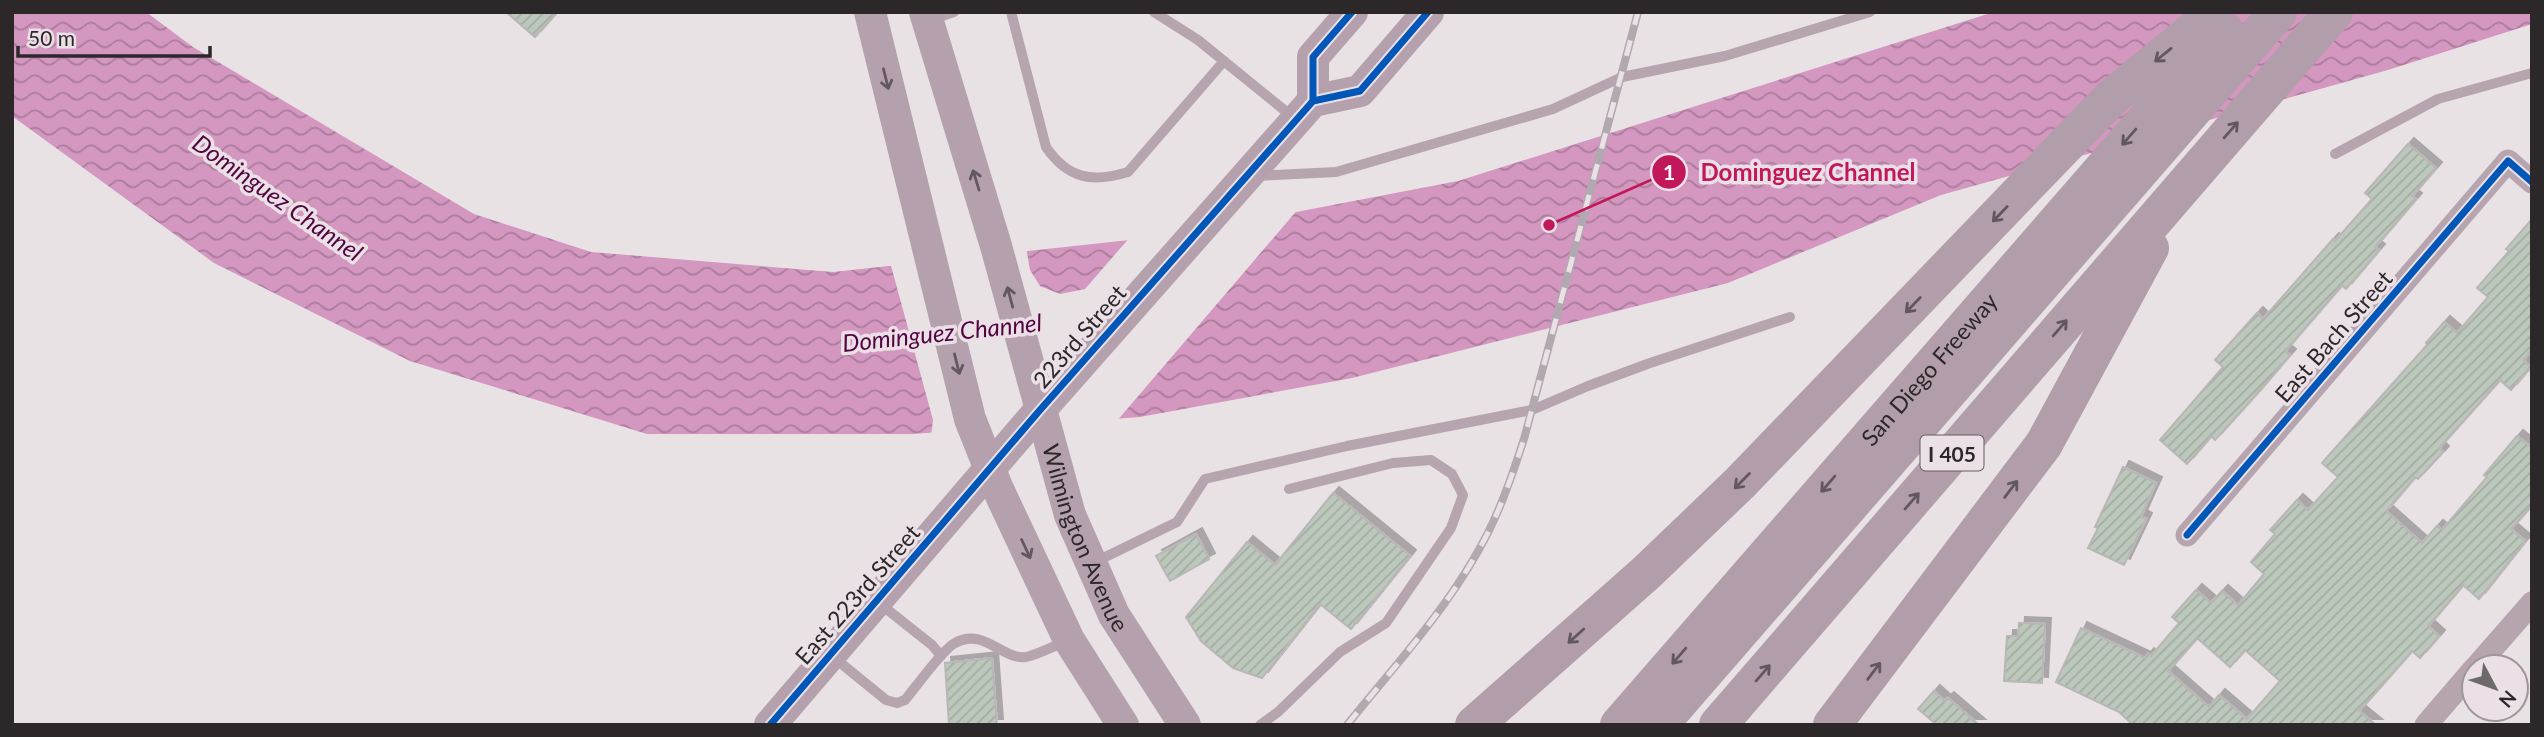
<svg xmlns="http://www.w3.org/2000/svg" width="2544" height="737" font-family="Lato,sans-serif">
<defs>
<pattern id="water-waves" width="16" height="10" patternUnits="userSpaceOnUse" patternTransform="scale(1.75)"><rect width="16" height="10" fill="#d397c0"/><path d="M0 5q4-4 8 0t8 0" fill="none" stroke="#ab7b9c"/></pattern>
<pattern id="building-hatch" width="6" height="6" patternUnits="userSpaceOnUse" patternTransform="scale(1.75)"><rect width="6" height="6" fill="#bcc8bb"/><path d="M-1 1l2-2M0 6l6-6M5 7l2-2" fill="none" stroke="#a2aca1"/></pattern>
<filter id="shadow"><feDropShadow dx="6" dy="-6" stdDeviation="0" flood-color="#0004"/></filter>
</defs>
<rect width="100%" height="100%" fill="#e8e2e5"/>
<!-- water -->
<polygon fill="url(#water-waves)" points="12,12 146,12 193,47 474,214 591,252 833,272 1176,235 1458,181 1994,12 2532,12 2532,24 2388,70 1941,195 1728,283 1352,378 1140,417 913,434 647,434 410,361 214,263 12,116"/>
<!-- pier -->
<polygon fill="#e8e2e5" points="1299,208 1116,422 931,436 933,420 890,262 1026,247 1030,270 1040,286 1060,294 1085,289 1131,236 1175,231"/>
<!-- building -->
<g fill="url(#building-hatch)" stroke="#b8b6b6" stroke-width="2" fill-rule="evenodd" filter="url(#shadow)">
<polygon points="506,12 557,12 535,37"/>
<polygon points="2408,144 2436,168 2412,196 2416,199 2375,247 2379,250 2346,289 2342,285 2285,351 2290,355 2253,398 2215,440 2211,436 2187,464 2160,440 2223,367 2215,360 2257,313 2263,319 2333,239 2335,241 2372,199 2365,193"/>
<path d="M2532,219V350L2523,360L2530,367L2511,390L2500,380L2439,448L2443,452L2418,479L2415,477L2386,511L2422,543L2437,526L2442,530L2487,477L2484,475L2517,436L2532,448V505L2511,529L2525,541L2479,599L2463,585L2428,626L2439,636L2420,658L2412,651L2359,711L2376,725H2133L2119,712L2056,682L2081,628L2145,658L2148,654L2151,656L2179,623L2172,617L2196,590L2211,603L2222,591L2238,605L2264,574L2251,562L2275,534L2270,530L2297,500L2308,510L2338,477L2322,463L2427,345L2426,343L2444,322L2457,333L2488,297L2477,288L2509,251L2506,249ZM2197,638L2230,667L2245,650L2280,681L2247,719L2219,695L2209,707L2168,671Z"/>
<polygon points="2123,467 2156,483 2141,516 2146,519 2124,565 2088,548 2098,528 2095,527"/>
<polygon points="1333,493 1410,556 1351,629 1320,604 1262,678 1233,668 1201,641 1186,617 1247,542 1275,565"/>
<polygon points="1196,534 1209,559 1170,581 1156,556"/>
<polygon points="2019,623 2045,624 2042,683 2004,681 2007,636 2018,636"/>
<polygon points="992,658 997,725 949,725 945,663"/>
<polygon points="1934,691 1945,701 1948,698 1979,725 1937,725 1918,709"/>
</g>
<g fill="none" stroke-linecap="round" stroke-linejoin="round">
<!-- lane -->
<g stroke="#b6a4af" stroke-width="10">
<path d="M1011,12L1046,147C1068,179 1092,183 1128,172L1224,61"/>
<polyline points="1154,12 1198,40 1294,118"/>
<polyline points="930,20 954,12"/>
<polyline points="2335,154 2438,99 2532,73"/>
<polyline points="1256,176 1336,172 1553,109 1622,77 1725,56 1870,12"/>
<polyline points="1093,563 1177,522 1205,479 1347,446 1532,410 1588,386 1650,363 1790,317"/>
<polyline points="879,603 932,645 941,656"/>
<path d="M832,656L886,700L897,703L905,700C915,688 944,648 955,643C984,627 1002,660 1026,657C1039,654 1054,646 1066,641"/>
<polyline points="1260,725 1278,712 1340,652 1386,623 1451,528 1463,495 1452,474 1431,460 1393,463 1289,489"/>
</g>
<!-- street -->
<g stroke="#b6a4af" stroke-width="23">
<polyline points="2187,535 2508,161 2532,182"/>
<polyline points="2476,667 2532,603"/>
<polyline points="2426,725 2474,669"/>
</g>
<!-- secondary -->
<g stroke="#b5a1ae" stroke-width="32">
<polyline points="870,12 970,419 997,487 1069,640 1123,725"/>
<path id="s1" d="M925,12L996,246L1070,515L1114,615L1185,725"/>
<polyline points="1313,101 1313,57 1352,12"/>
<polyline points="770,725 1040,410 1313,101 1360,91 1428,12"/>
</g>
<!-- highway -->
<g stroke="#b19eaa" stroke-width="38">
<polyline points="1474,725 1646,573 1740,483 2111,98 2216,12"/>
<path id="s2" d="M1619,725L2224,30"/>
<polyline points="1659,725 2278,12"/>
<polyline points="1718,725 2334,12"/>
<polyline points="1832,725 2044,444 2150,248"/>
</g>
<defs>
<path id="rail" d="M1347,725C1392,669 1442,615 1477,553C1498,517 1511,479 1524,439L1638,12"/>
</defs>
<!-- rail casing -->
<use href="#rail" stroke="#b2a8af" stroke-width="8"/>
<!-- rail -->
<use href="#rail" stroke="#eae0e6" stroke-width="5" stroke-dasharray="16" stroke-linecap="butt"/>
<defs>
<g id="cycleway">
<polyline points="1313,101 1313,57 1352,12"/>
<polyline points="2187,535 2508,161 2532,182"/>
<polyline points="770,725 1040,410 1313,101 1360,91 1428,12"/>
</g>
</defs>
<!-- cycleway casing -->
<use href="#cycleway" stroke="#eae0e6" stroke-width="11"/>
<!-- cycleway -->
<use href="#cycleway" stroke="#0057b8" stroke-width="7"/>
</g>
<!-- one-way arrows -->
<defs><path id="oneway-shaft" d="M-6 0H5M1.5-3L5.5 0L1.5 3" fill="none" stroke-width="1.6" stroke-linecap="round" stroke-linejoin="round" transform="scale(1.75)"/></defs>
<g stroke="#61575d">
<use href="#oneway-shaft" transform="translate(2163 55) rotate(141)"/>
<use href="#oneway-shaft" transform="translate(2231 130) rotate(-49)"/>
<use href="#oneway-shaft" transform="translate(2129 137) rotate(131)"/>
<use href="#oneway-shaft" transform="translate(2000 214) rotate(134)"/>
<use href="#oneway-shaft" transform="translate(1913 305) rotate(134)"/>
<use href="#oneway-shaft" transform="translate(2060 328) rotate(-49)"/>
<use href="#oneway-shaft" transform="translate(1742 481) rotate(135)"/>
<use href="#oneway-shaft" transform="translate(1828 484) rotate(131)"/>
<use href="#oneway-shaft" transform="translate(2011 489) rotate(-53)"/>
<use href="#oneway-shaft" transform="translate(1912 501) rotate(-49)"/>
<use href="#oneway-shaft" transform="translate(1576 636) rotate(138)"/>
<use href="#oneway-shaft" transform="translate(1679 656) rotate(131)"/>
<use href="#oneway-shaft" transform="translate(1874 671) rotate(-53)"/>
<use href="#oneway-shaft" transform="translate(1763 673) rotate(-49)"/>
</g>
<g stroke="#63585f">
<use href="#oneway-shaft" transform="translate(886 79) rotate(76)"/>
<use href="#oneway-shaft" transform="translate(976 180) rotate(-107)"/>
<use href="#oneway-shaft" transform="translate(1010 297) rotate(-105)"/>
<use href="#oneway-shaft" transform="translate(957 364) rotate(76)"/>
<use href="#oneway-shaft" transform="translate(1026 549) rotate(65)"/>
</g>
<g text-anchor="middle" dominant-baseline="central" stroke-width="7" stroke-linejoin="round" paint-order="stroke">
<!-- shield labels -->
<rect fill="#eae0e6" stroke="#655f62" stroke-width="2" x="1920.5" y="435.5" width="63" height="35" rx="5"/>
<g font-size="21" font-weight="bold" fill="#2c282a">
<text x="1952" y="453">I 405</text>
</g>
<!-- street labels -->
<g font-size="23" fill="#2c282a" stroke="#eae0e6">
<text transform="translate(1079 336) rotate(-49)">223rd Street</text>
<text transform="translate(2333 336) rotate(-49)">East Bach Street</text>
<text stroke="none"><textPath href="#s2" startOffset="472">San Diego Freeway</textPath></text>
<text stroke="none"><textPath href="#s1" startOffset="550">Wilmington Avenue</textPath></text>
<text transform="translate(857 594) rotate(-49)">East 223rd Street</text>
</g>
<!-- water labels -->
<g font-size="24" font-style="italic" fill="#530542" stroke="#eae0e6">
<text transform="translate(278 197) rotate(35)">Dominguez Channel</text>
<text transform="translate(942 332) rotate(-6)">Dominguez Channel</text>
</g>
</g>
<!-- callouts -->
<path fill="none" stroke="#c2185b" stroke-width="2.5" d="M1549 225L1669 172"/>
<g fill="#c2185b" stroke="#eae0e6" stroke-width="2.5">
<circle cx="1549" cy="225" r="7"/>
<circle cx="1669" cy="172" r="18"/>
</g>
<g font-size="21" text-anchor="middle" font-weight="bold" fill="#fff">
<text x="1669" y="180">1</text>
</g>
<g font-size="24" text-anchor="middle" font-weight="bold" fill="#c2185b" stroke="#eae0e6" stroke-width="7" stroke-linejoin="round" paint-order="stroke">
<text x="1808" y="181">Dominguez Channel</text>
</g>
<!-- border -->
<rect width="2544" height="737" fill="none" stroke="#2c282a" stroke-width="28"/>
<!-- north arrow -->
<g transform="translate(2495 688) rotate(131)"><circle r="33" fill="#eae0e6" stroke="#9e969b" stroke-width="2"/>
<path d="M0-5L12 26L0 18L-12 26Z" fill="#6e696b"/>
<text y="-10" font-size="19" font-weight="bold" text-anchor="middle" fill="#2c282a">N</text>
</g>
<!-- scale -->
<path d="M18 46v10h192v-10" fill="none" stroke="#2c282a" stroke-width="3.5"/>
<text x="28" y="46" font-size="21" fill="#2c282a" stroke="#eae0e6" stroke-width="5" paint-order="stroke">50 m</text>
</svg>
